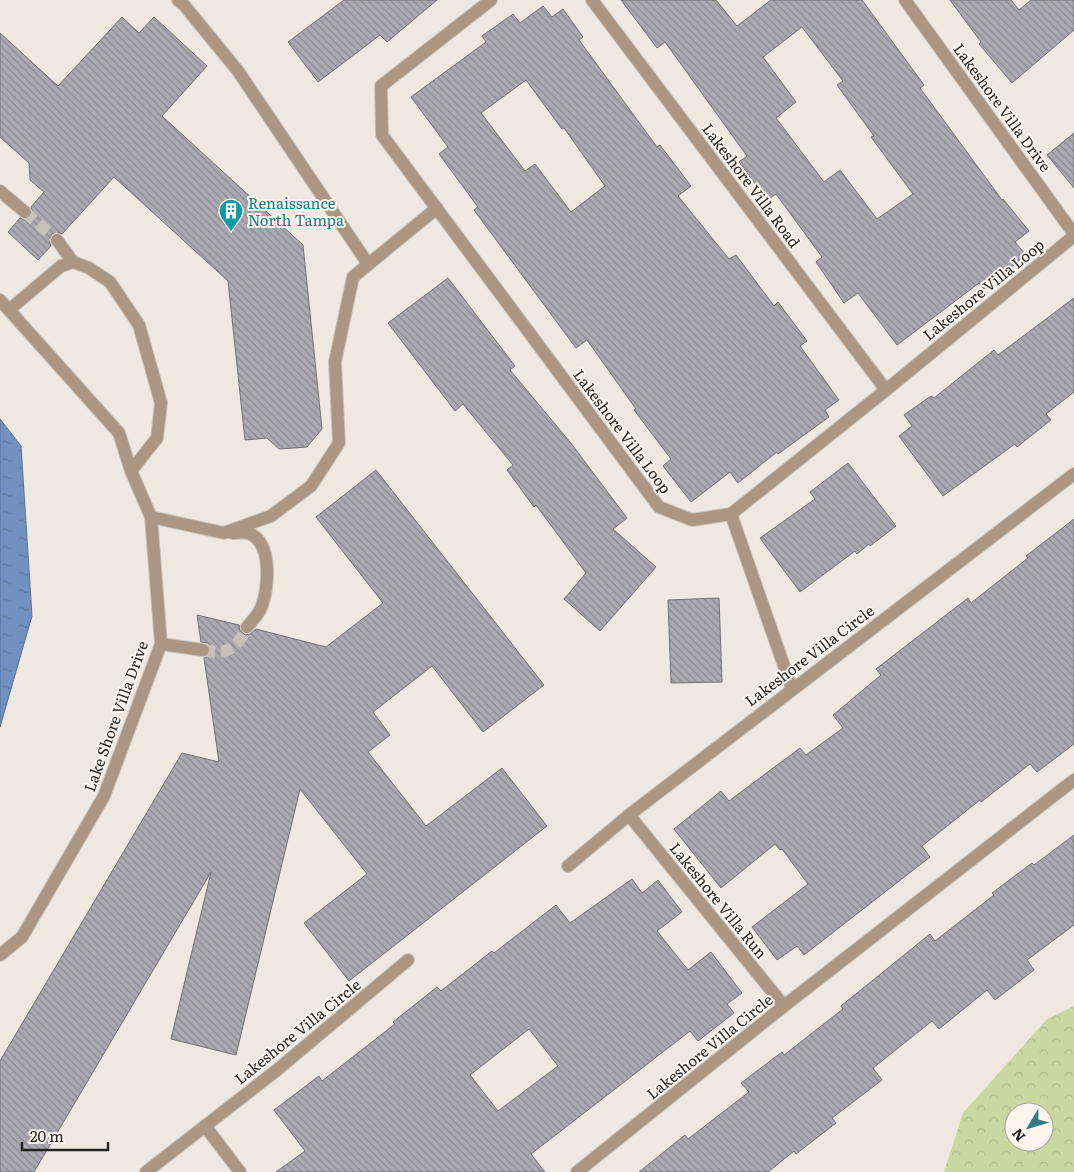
<svg xmlns="http://www.w3.org/2000/svg" width="1074" height="1172" font-family="Literata,serif">
<defs>
<pattern id="forest-crowns" width="20" height="18" patternUnits="userSpaceOnUse" patternTransform="scale(1.25)"><rect width="20" height="18" fill="#cbd7a1"/><path d="M2 6a3 3 0 1 1 6 0M12 15a3 3 0 1 1 6 0" fill="none" stroke="#aeb88a"/></pattern>
<pattern id="water-ripples" width="26" height="14" patternUnits="userSpaceOnUse" patternTransform="scale(1.25)"><rect width="26" height="14" fill="#7191c0"/><path d="M2 4q2-2 4 0t4 0M15 11q2-2 4 0t4 0" fill="none" stroke="#5d769c"/></pattern>
<pattern id="building-back-hatch" width="6" height="6" patternUnits="userSpaceOnUse" patternTransform="scale(1.25)"><rect width="6" height="6" fill="#aba9b1"/><path d="M-1 5l2 2M0 0l6 6M5-1l2 2" fill="none" stroke="#8b8990"/></pattern>
</defs>
<rect width="100%" height="100%" fill="#eee8e1"/>
<!-- forest -->
<path fill="url(#forest-crowns)" fill-rule="evenodd" d="M1074,1006V1172H944L963,1113L1047,1019ZM1014,1112H1044V1142H1014Z"/>
<!-- water -->
<polygon fill="url(#water-ripples)" stroke="#5a7090" points="0,419 21,446 32,616 0,727"/>
<!-- building -->
<g fill="url(#building-back-hatch)" stroke="#727077" fill-rule="evenodd">
<polygon points="344,0 437,0 387,42 380,35 318,82 288,42"/>
<path d="M621,0H716L737,26L771,0H862L924,85L920,88L1002,200L1003,199L1029,231L1015,242L1026,255L984,289L979,283L897,345L858,293L844,303L816,262L822,257L776,194L767,200L739,162L747,156L665,42L657,48ZM802,27L843,81L837,85L874,136L871,137L913,194L877,219L840,170L824,182L776,118L796,102L763,57Z"/>
<polygon points="950,0 1011,0 1019,10 1031,0 1074,0 1074,30 1012,83 979,44 981,42"/>
<path d="M543,6L552,17L563,9L583,37L579,40L622,99L657,147L660,145L691,186L678,196L729,259L736,255L774,306L778,302L807,341L800,346L839,400L825,410L829,417L778,454L777,452L738,483L730,472L691,502L663,466L671,459L634,410L636,409L587,340L576,348L474,210L478,207L439,154L448,147L411,97L486,42L482,36L513,14L520,23ZM526,80L562,129L564,128L605,186L571,212L535,164L525,171L481,113Z"/>
<polygon points="122,17 139,33 154,17 207,66 162,116 303,245 322,429 307,447 279,449 267,438 245,440 228,281 114,177 62,234 57,232 52,234 49,240 51,246 38,260 8,232 20,218 24,220 31,218 33,213 31,207 44,192 30,180 29,163 0,137 0,33 58,86"/>
<polygon points="1074,133 1074,188 1047,155"/>
<polygon points="448,278 515,366 510,370 570,442 627,518 613,529 656,567 600,631 564,599 586,573 536,505 534,507 507,470 513,465 463,404 455,411 388,323"/>
<polygon points="1074,298 1074,392 1046,414 1051,420 1017,447 1015,444 943,496 899,436 912,426 904,415 931,396 934,398 994,350 998,355"/>
<polygon points="848,463 896,526 870,546 869,544 857,554 855,551 800,592 760,538 815,499 810,492"/>
<polygon points="376,470 544,685 483,732 432,666 373,712 390,735 368,752 426,826 502,768 547,826 349,981 304,923 367,874 300,789 236,1055 171,1039 211,872 34,1172 0,1172 0,1061 182,753 219,762 204,658 210,655 211,647 208,643 201,642 197,615 239,625 240,630 245,635 250,634 256,629 326,647 383,603 316,517"/>
<polygon points="1074,519 1074,744 1037,772 1030,764 981,802 980,800 922,846 930,857 804,955 797,946 777,960 752,927 808,884 782,849 780,850 775,844 721,888 674,829 721,791 729,801 800,748 806,755 843,728 833,715 881,675 876,669 968,598 971,603 1028,558 1026,556"/>
<polygon points="719,598 722,682 671,683 668,600"/>
<polygon points="1074,835 1074,925 1027,960 1034,970 995,1000 987,990 939,1029 932,1021 873,1068 882,1080 832,1118 836,1123 796,1154 794,1151 768,1172 639,1172 685,1135 688,1139 749,1092 741,1083 782,1052 784,1055 843,1009 841,1006 930,934 935,941 994,895 992,893 1032,863 1034,865"/>
<path d="M632,879L642,893L658,880L682,912L657,931L688,970L711,952L742,993L727,1004L734,1013L698,1041L690,1031L531,1154L545,1172H276L305,1151L274,1110L319,1076L322,1081L395,1024L393,1022L437,987L441,991L492,951L494,953L556,905L570,923ZM529,1029L558,1066L498,1111L470,1075Z"/>
</g>
<g fill="none" stroke-linecap="round" stroke-linejoin="round">
<!-- minor-tunnel -->
<g stroke="#c6c1bb" stroke-width="12" stroke-dasharray="12 6" stroke-linecap="butt">
<polyline points="25,212 57,240"/>
<path d="M203,650C228,655 236,650 247,627"/>
</g>
<defs>
<g id="minor">
<polyline points="178,0 184,5 238,71 368,264"/>
<polyline points="491,0 381,86 382,135 659,507 692,520 731,514 886,390 1074,236"/>
<polyline points="592,0 886,390"/>
<polyline points="905,0 1074,234"/>
<polyline points="0,191 25,212"/>
<polyline points="57,240 73,262"/>
<polyline points="0,300 119,433 131,471 151,517 161,644 104,796 22,937 0,955"/>
<polyline points="9,310 61,266 73,262 89,268 110,282 139,325 161,403 157,438 131,471"/>
<polyline points="731,514 792,689"/>
<polyline points="151,517 224,533 271,516 311,486 339,443 335,362 353,277 437,208"/>
<path d="M232,533C237,533 243,532 248,533C273,541 269,589 261,608C258,615 252,621 247,627"/>
<polyline points="161,644 203,650"/>
<polyline points="629,815 784,1006"/>
<polyline points="568,866 629,815 1074,474"/>
<polyline points="205,1126 240,1172"/>
<polyline points="146,1172 277,1070 408,960"/>
<polyline points="577,1172 784,1006 1074,780"/>
</g>
</defs>
<!-- minor casing -->
<use href="#minor" stroke="#cac5be" stroke-width="14"/>
<!-- minor -->
<use href="#minor" stroke="#aa9683" stroke-width="12"/>
</g>
<!-- icons -->
<defs>
<symbol id="building-pin" viewBox="-11 -11 22 30"><path d="M0 17L-7.5 6A9.5 9.5 0 1 1 7.5 6Z" fill="#0f9aa8" stroke="#fbf5ee"/><path d="M-4-6H4V6H1V3H-1V6H-4ZM-2.5-4.3h1.7v1.8h-1.7ZM.8-4.3h1.7v1.8H.8ZM-2.5-1h1.7V.8h-1.7ZM.8-1h1.7V.8H.8Z" fill="#fff"/></symbol>
</defs>
<g fill-rule="evenodd">
<use href="#building-pin" x="217" y="197" width="28" height="38"/>
</g>
<g text-anchor="middle" dominant-baseline="central" stroke-width="4" stroke-linejoin="round" paint-order="stroke">
<!-- street labels -->
<g font-size="15" fill="#262421" stroke="#fbf5ee">
<text transform="translate(1003 107) rotate(54)">Lakeshore Villa Drive</text>
<text transform="translate(752 185) rotate(53)">Lakeshore Villa Road</text>
<text transform="translate(983 289) rotate(-39)">Lakeshore Villa Loop</text>
<text transform="translate(623 431) rotate(53)">Lakeshore Villa Loop</text>
<text transform="translate(809 655) rotate(-37)">Lakeshore Villa Circle</text>
<text transform="translate(115 716) rotate(-70)">Lake Shore Villa Drive</text>
<text transform="translate(719 900) rotate(51)">Lakeshore Villa Run</text>
<text transform="translate(297 1031) rotate(-39)">Lakeshore Villa Circle</text>
<text transform="translate(709 1046) rotate(-39)">Lakeshore Villa Circle</text>
</g>
<!-- culture labels -->
<g font-size="15" fill="#0d838f" stroke="#fbf5ee" text-anchor="start">
<text x="248" y="202">Renaissance<tspan x="248" dy="17">North Tampa</tspan></text>
</g>
</g>
<!-- north arrow -->
<g transform="translate(1029 1127) rotate(232)"><circle r="24" fill="#fbf5ee" stroke="#a6a19c"/>
<path d="M0-4L9 19L0 12L-9 19Z" fill="#327a84"/>
<text y="-8" font-size="14" font-weight="bold" text-anchor="middle" fill="#262421">N</text>
</g>
<!-- scale -->
<path d="M22 1142v8h86v-8" fill="none" stroke="#262421" stroke-width="2.5"/>
<text x="30" y="1142" font-size="15" fill="#262421" stroke="#fbf5ee" stroke-width="4" paint-order="stroke">20 m</text>
</svg>
